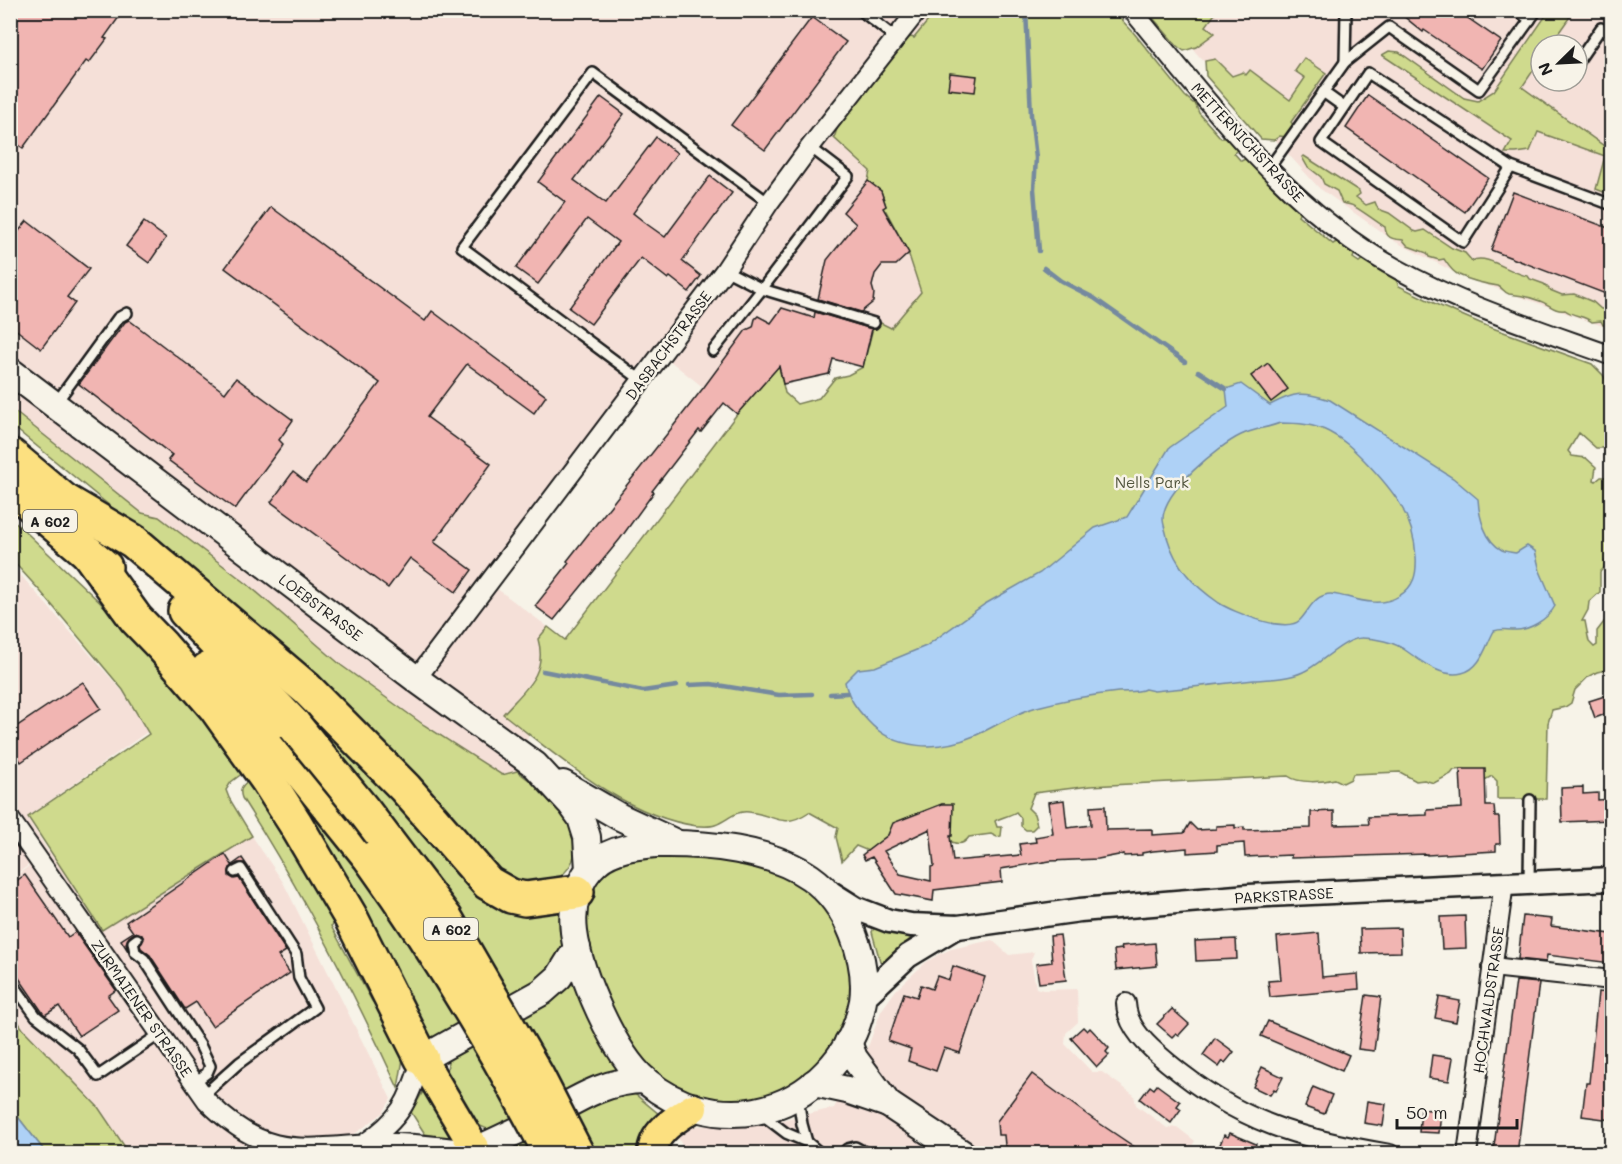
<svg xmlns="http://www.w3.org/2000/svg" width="1622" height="1164" font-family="Mali,sans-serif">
<rect width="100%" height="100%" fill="#f7f3e8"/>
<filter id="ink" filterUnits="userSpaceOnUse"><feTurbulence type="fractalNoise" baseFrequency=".0167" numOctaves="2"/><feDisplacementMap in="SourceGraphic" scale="12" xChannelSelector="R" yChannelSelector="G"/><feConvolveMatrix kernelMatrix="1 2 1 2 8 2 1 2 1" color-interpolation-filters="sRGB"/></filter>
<g filter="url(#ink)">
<!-- built -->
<g fill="#f5e0d8" fill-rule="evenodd">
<polygon points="10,11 936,11 844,124 844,146 870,171 868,181 881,191 886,206 885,211 908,252 921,292 891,328 875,320 863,367 833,359 829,374 783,384 779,367 737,414 670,361 496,588 548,627 538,639 541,660 538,672 504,714 529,734 517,771 502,775 424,725 342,666 246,583 159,517 142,513 11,408"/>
<path d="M1158,11H1611V329L1464,277L1394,241L1319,188ZM1541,45H1577V81H1541Z"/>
<polygon points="10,563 123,692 147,732 27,817 48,851 11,878"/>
<polygon points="252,836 283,882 391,1099 383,1113 329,1153 129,1153 98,1107 23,1029 11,1010 10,880 50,851 102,930"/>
<polygon points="992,940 1009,955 1034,952 1031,960 1036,988 1043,990 1077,989 1078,1022 1066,1033 1065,1044 1092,1072 1102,1072 1134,1095 1136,1105 1167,1128 1177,1127 1195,1141 1187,1154 686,1154 678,1137 679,1132 691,1126 747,1125 773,1122 834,1108 869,1044 881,1011 896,990 925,963 938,955 951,949"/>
</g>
<!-- green -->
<g fill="#cfda8d" stroke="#767b54" stroke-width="1.5">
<path d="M936,11H1113L1133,32L1185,96L1193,103H1195L1199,113L1221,138H1228L1239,148L1234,153L1241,161L1247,158L1302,207L1298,215L1333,244L1338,241L1355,253L1353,258L1359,262L1364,258L1395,278L1399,286L1438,305L1487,326L1592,364L1603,375L1612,391L1611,442L1604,448H1596L1579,433L1568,451L1572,456L1586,458L1596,467L1594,480L1596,481L1601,477H1606L1609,481L1610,492L1608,499L1612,501L1611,558L1605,561L1604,568L1600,572V592L1589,602L1588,610L1582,621H1585L1589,642L1594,647L1597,645V631L1604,622L1611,621V669L1597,672L1589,676L1575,690L1571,703L1565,707L1552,710L1548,723L1546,799H1497V781L1492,776L1483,781L1464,769L1454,770L1451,774L1434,783L1424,780L1416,781L1400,772L1353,774L1351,779L1343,783L1335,779C1323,782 1299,784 1288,776L1090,786L1034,793L1028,808L1034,814L1037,825L1032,830H1026L1021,826V818L1016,812C1010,816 999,818 995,821L997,827H1002L1001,836L997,837L991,834L969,837C965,843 959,845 952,842L949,838V805L942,804L894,823L888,835L868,851L856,846L842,861L836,837L838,828L809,812C782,830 776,815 749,812C735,810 727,821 715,825C710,827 702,826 697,826C624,816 560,758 503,714C524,690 548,674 538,639L548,627L565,640L737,414L779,366L785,393L797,404L819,398L835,378L848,375L863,367L875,320L891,328L921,292L908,252L886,211L881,214L880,209L886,206L881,191L868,181L870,171L834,138L840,120L865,92L898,41L911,37L914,38Z"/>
<polygon points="1147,11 1217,11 1206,26 1215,33 1196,47 1184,51 1177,46"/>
<polygon points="1549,11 1574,11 1550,45 1541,45 1541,59 1522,87 1611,151 1611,195 1596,189 1605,156 1538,132 1530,151 1516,153 1505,153 1512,141 1382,55 1389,51 1399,52 1464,98 1478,101 1494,91"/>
<polygon points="1304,58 1326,73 1291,122 1294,126 1286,137 1280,136 1274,140 1261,139 1206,76 1205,61 1215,59 1232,76 1243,72 1246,75 1250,70 1290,100 1305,78 1295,71"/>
<path d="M1304,156L1359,191L1360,194L1356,197L1366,205L1375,202L1378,209L1389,213L1414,231L1417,232L1425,230L1452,248L1465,253L1472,261C1486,252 1513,275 1528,276L1530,279L1544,284L1550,290L1562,295L1574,294L1579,296L1593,302L1601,309H1611V328L1609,325H1603L1601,321L1592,322C1584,315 1574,317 1565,310C1555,312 1549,304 1540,301C1530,297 1520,295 1509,294C1504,293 1503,288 1498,286C1485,284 1471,281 1459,275C1452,272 1448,265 1444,259L1439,260L1429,257L1427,253L1408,246L1403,240C1393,239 1386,239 1385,227C1380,224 1354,205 1351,205C1348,204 1345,204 1342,203L1337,191L1324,184L1321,177L1307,166L1302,157Z"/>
<path d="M10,408L142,513L159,517L246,583L342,666L424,725L502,775L517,771C532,783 556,798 567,814C575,826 578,851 571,864C564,877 549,884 537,889L506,878L177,561L11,425Z"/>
<polygon points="10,517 129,630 247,770 231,782 226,790 229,798 252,836 102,930 28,817 149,734 123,690 41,592 11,559"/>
<polygon points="320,717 534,913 558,912 561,914 562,950 548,977 429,1044 272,763"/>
<path d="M252,778L322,894L335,923L331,926L372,1001L388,1021L401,1046L403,1059L398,1088C352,988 302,892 242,798C238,787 244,784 252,778Z"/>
<polygon points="650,854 729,857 795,879 823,902 849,951 853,968 852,1001 836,1043 800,1082 768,1097 724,1103 688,1093 654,1074 631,1048 597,979 582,919 588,888 606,867"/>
<polygon points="877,922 912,935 911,938 885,965 880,961 872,932"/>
<path d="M572,977C584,1011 600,1042 619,1073L492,1131L473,1123L447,1076L448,1060L453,1054Z"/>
<polygon points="10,1010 23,1029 98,1107 129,1153 46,1153 11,1108"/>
<polygon points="425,1088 457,1140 425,1134 411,1112"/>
<polygon points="625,1090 636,1095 660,1115 641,1153 495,1154 507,1145"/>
</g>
<!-- water -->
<g fill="#aed1f6" stroke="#74899f" stroke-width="1.5" fill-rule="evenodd">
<path d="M1241,384L1270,405C1295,392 1303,391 1330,400L1453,478L1478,499C1479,517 1485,541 1502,550C1505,552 1512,552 1516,553L1527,546L1535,551L1540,571L1555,606C1548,619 1529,631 1514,630C1506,630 1502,628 1494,631C1486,645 1481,669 1462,673C1441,678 1421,661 1405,650C1394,642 1375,638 1362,638C1344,638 1320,665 1303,672C1288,679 1270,679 1254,680C1221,684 1187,688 1154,691L1145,689C1137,693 1127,691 1118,692C1091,695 1063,700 1037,707C1014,713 995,727 974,736C939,751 895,751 868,721C857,709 848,698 845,682L858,669L875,667L926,646L985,604L1040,573L1095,528L1127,517L1169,448L1228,407L1226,389ZM1280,423C1297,423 1314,424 1329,432C1343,439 1353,449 1364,460C1392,489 1414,515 1416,557C1417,574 1414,587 1399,596C1384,606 1364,602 1347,597C1340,596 1332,592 1325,595C1313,598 1308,612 1300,620C1286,634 1233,612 1219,603C1193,585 1176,567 1167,537C1166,531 1163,524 1163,519C1163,491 1218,446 1241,435C1254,429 1267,428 1280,423Z"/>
<polygon points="10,1108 11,1108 46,1153 11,1153"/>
</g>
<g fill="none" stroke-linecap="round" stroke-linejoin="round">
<!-- stream -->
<g stroke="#74899f" stroke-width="4.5">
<polyline points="1026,10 1031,115 1036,158 1034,189 1039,251"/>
<polyline points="1044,268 1061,281 1094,298 1185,362"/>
<polyline points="1198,371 1226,389"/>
<polyline points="543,671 643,691 677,686"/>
<polyline points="689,685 711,684 779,695 812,694"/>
<polyline points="830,694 847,693"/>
</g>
</g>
<!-- building -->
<g fill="#f1b5b2" stroke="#1c1c1c" stroke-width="1.5" fill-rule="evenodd">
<polygon points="10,10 124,10 104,38 107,39 89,63 86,61 23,148 10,139"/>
<polygon points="1396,10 1456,10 1501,41 1482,69 1424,30 1423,32"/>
<polygon points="812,17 846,42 765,150 731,125"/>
<polygon points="950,73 977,76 975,92 948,89"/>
<polygon points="1368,95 1488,178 1465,212 1346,128"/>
<polygon points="601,97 624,114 574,180 606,203 656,137 677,153 633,213 648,225 665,237 710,176 732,193 682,261 701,276 689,292 670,277 668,279 641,258 591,324 569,308 618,242 587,219 538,284 516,268 565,202 538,182"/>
<polygon points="868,181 881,191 886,206 883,208 909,253 896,265 882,265 875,274 872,286 874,293 873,302 861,312 818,299 827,260 856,224 843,212"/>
<polygon points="1513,192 1611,229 1611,296 1491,250"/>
<polygon points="271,207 425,321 432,311 546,396 534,413 467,364 427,417 491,464 434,542 472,570 456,592 410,558 388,588 271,502 293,472 306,482 380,383 225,268"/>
<polygon points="27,221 89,269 67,297 75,303 41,349 10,325 10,242"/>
<polygon points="144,222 166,238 149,263 126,246"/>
<polygon points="782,308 814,318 815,312 872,329 863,367 833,359 829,374 783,384 779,366 737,414 724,403 701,432 699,430 652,491 654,492 620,539 554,620 535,606 569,563 567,561 704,387 746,330 753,327 755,319 758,316 771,323"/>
<polygon points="129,320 225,393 236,378 293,420 279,440 283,444 235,509 168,460 172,455 79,384 125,322"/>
<polygon points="1268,363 1288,389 1271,402 1251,376"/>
<polygon points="83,682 101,708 21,762 10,746 10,731"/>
<polygon points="1611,694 1611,712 1595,718 1589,701"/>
<path d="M1460,769H1485L1486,806H1494L1495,817H1499L1500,844H1496V851L1427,855V854L1291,858V855L1245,857L1244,843L1217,845V851L1187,853V848L1153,851L1142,853V855L1124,856V854L1098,859L1050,861L1001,869L1002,882L934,890L933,901L896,894L872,857L865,860L862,855L888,835L893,823L942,804H953L952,836H950L953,861L1021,855L1019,844L1036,842L1035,837L1053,834L1049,802L1064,800L1067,828L1091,825L1090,807L1105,806L1106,830L1152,829V835L1184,833L1190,823L1197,830L1216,829V826L1235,825V828L1244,827V830L1311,828V812L1334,811V825L1369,824L1368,817L1427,815V810L1462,808ZM930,829L934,866L931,867V881L900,874L884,851Z"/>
<polygon points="1583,787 1583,794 1598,793 1598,800 1611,799 1611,820 1562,822 1561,788"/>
<polygon points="225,854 232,865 242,858 272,902 245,863 238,863 230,868 229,876 234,879 239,878 286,951 278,956 290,973 212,1026 196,1002 185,1009 150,955 141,948 140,945 144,939 142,935 136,932 129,937 126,943 128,951 121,940 133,932 126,922"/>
<polygon points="25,875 68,937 75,932 116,990 108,996 118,1010 79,1036 59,1006 45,1015 43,1013 10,965 10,885"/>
<polygon points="1465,916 1466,948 1442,949 1440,917"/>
<polygon points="1523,916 1552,919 1551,926 1611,934 1611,963 1547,955 1546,962 1518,959"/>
<polygon points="1400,928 1401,952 1361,953 1360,929"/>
<polygon points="1319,933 1322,977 1358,974 1359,989 1270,997 1268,981 1281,980 1277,937"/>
<polygon points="1060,935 1066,980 1039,983 1036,964 1052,962 1050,936"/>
<polygon points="1236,939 1237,959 1196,961 1195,941"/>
<polygon points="1155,943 1157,966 1116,970 1114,950 1122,949 1121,946"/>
<polygon points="953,966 985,977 960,1053 944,1048 936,1071 908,1061 911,1049 888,1041 904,993 917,997 921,985 932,989 937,976 949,980"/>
<polygon points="1516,981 1539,983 1517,1154 1493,1154"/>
<polygon points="1598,992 1611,993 1611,1120 1582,1116 1586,1083 1589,1083"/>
<polygon points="1366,995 1381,997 1374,1051 1358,1049"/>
<polygon points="1439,997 1460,1001 1456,1022 1435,1018"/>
<polygon points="1172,1009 1189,1024 1179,1035 1176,1033 1172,1037 1157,1024"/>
<polygon points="1268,1021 1349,1055 1342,1071 1261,1036"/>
<polygon points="1083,1027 1087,1031 1090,1028 1109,1048 1106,1052 1109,1055 1097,1067 1071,1038"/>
<polygon points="1215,1038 1234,1052 1225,1063 1223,1061 1219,1067 1203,1055"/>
<polygon points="1432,1055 1453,1058 1449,1081 1429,1078"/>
<polygon points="1262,1067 1283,1077 1276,1091 1274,1089 1270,1095 1253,1087"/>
<polygon points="1032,1074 1093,1119 1145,1154 1017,1154 1005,1145 1004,1135 998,1135 997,1121"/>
<polygon points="1157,1085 1180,1102 1177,1106 1181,1109 1171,1123 1140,1099 1150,1086 1154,1089"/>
<polygon points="1313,1087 1332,1095 1324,1114 1305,1107"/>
<polygon points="1367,1101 1386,1104 1383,1126 1364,1123"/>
<polygon points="1421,1109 1441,1111 1439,1133 1419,1132"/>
<polygon points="1230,1133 1256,1144 1252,1154 1216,1154 1224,1135 1228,1137"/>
</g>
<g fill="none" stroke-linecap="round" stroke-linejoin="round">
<defs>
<g id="service">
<polyline points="860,10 896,38"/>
<polyline points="1517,10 1530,20"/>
<polyline points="1345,62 1346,10"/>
<polyline points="1577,63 1601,28 1612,36"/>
<polyline points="1323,92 1344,107"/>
<polyline points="1511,167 1463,242 1321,142 1368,73 1511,167 1612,205"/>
<polyline points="1269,168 1345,62 1389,27 1479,90 1537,10"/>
<polyline points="725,270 762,289 848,176 810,147"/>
<polyline points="713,351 762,289 874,323"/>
<polyline points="641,380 462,247 593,73 769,203"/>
<polyline points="56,403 118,318 127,313"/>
<polyline points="1529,882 1530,800"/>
<polyline points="137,939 133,942 135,952 144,959 200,1045 210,1066 207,1073 194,1083"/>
<polyline points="10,980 36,1016 78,1049 98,1076 160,1034"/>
<polyline points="798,1098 802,1124 807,1142"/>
<polyline points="207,1101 209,1090 239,1063 315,1008 299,978 296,954 241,869 235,872"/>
<polyline points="761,1114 786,1133 807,1142 821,1154"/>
<polyline points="843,1154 847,1149 855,1147 868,1154"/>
</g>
<g id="minor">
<path d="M1132,10C1199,91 1264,178 1351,240C1428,295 1523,324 1612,356"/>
<polyline points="416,679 725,270 769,203 810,147 918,10"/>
<path d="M10,819L207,1101C269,1164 307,1146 388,1143C418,1142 446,1148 476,1150"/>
<polyline points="1492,967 1612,980"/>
<path d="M1126,1003C1127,1028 1149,1047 1167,1062C1239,1122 1299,1139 1390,1154"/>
<path d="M364,1144C403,1117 407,1102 422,1059"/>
<polyline points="1467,1154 1504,883"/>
</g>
<g id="tertiary">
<polyline points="828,891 855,908 889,921 911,925 958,927 1080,910 1249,896 1612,879"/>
<polyline points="863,998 908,956 956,927"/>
</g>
<g id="secondary">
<polyline points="10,371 416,679 535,765 571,804 581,818 587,837 589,870"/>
<polyline points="563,784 620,817 674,842"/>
<path d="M657,844C705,843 770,849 810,877C830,891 844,911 853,934C861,954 866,979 863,1001C854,1054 810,1101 756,1111C716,1118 677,1107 646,1081C614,1054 579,973 574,932C571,907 577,879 597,862C613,848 637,846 657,844Z"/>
<polyline points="848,1042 854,1058 888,1104"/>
<polyline points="422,1059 542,992 559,977 577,948"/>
<polyline points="814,1083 847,1090 888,1104 963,1154"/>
<path d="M476,1150C500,1139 523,1128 547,1116C579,1098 607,1080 645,1080"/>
</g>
<g id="primary">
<polyline points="422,1059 478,1154"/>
<path d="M652,1154C653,1131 676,1119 693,1108"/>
</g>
<g id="motorway">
<polyline points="10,455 84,517"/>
<polyline points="10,487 105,567"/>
<polyline points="67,502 133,541 307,689 405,788 488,883 511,896 525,899 577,892"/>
<polyline points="89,554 136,619 162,646 215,707 268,781 295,823 350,916 422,1059"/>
<polyline points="185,611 294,725"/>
<polyline points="208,669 292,761 371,859"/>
</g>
</defs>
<!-- service casing -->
<use href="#service" stroke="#1c1c1c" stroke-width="14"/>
<!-- minor casing -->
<use href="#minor" stroke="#1c1c1c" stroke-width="22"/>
<!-- tertiary casing -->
<use href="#tertiary" stroke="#1c1c1c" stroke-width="27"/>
<!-- secondary casing -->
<use href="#secondary" stroke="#1c1c1c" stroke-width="30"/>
<!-- primary casing -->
<use href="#primary" stroke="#1c1c1c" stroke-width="33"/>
<!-- motorway casing -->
<use href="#motorway" stroke="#1c1c1c" stroke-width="38"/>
<!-- service -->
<use href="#service" stroke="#f7f3e8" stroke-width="9"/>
<!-- minor -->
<use href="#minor" stroke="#f7f3e8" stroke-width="18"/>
<!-- tertiary -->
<use href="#tertiary" stroke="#f7f3e8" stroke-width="22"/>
<!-- secondary -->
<use href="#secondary" stroke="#f7f3e8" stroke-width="26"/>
<!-- primary -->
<use href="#primary" stroke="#fce080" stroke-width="28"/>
<!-- motorway -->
<use href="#motorway" stroke="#fce080" stroke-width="33"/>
<defs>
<g id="motorway-bridge">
<polyline points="294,725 364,811 446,919 537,1076 577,1154"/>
<path d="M371,859C439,953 497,1051 551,1154"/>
</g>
</defs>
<!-- motorway-bridge casing -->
<use href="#motorway-bridge" stroke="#1c1c1c" stroke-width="38" stroke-linecap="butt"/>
<!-- motorway-bridge -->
<use href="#motorway-bridge" stroke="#fce080" stroke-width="33"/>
</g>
</g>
<g text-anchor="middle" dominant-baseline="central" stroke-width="5" stroke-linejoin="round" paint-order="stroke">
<!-- shield labels -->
<g fill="#f7f3e8" stroke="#5e5c59" stroke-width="1.5">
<rect x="23" y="510" width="54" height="22" rx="4.5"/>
<rect x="424" y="918" width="54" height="22" rx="4.5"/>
</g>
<g font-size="14" font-weight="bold" fill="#1c1c1c">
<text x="50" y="521">A 602</text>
<text x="451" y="929">A 602</text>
</g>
<!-- street labels -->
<g font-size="15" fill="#1c1c1c" stroke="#f7f3e8">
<text transform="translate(1248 142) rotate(47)">METTERNICHSTRASSE</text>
<text transform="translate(668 345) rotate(-53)">DASBACHSTRASSE</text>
<text transform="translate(321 607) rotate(37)">LOEBSTRASSE</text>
<text transform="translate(1284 895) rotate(-3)">PARKSTRASSE</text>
<text transform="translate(1488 1000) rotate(-82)">HOCHWALDSTRASSE</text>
<text transform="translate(142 1008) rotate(55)">ZURMAIENER STRASSE</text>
</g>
<!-- park labels -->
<g font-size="15" fill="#52553e" stroke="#f7f3e8">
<text x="1152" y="482">Nells Park</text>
</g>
</g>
<!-- margin -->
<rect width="1622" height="1164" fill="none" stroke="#f7f3e8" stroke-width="36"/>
<rect x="18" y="18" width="1586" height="1128" fill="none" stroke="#1c1c1c" stroke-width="2" filter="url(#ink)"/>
<!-- north arrow -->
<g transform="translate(1559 63) rotate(246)"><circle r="28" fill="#f7f3e8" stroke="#9f9d96" stroke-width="1.5"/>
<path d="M0-4.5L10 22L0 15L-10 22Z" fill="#1c1c1c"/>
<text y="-9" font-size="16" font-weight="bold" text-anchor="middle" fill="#1c1c1c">N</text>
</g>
<!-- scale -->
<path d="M1397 1119v9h120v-9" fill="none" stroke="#1c1c1c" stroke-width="3"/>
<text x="1406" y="1119" font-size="18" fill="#1c1c1c" stroke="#f7f3e8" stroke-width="4.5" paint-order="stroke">50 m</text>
</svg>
